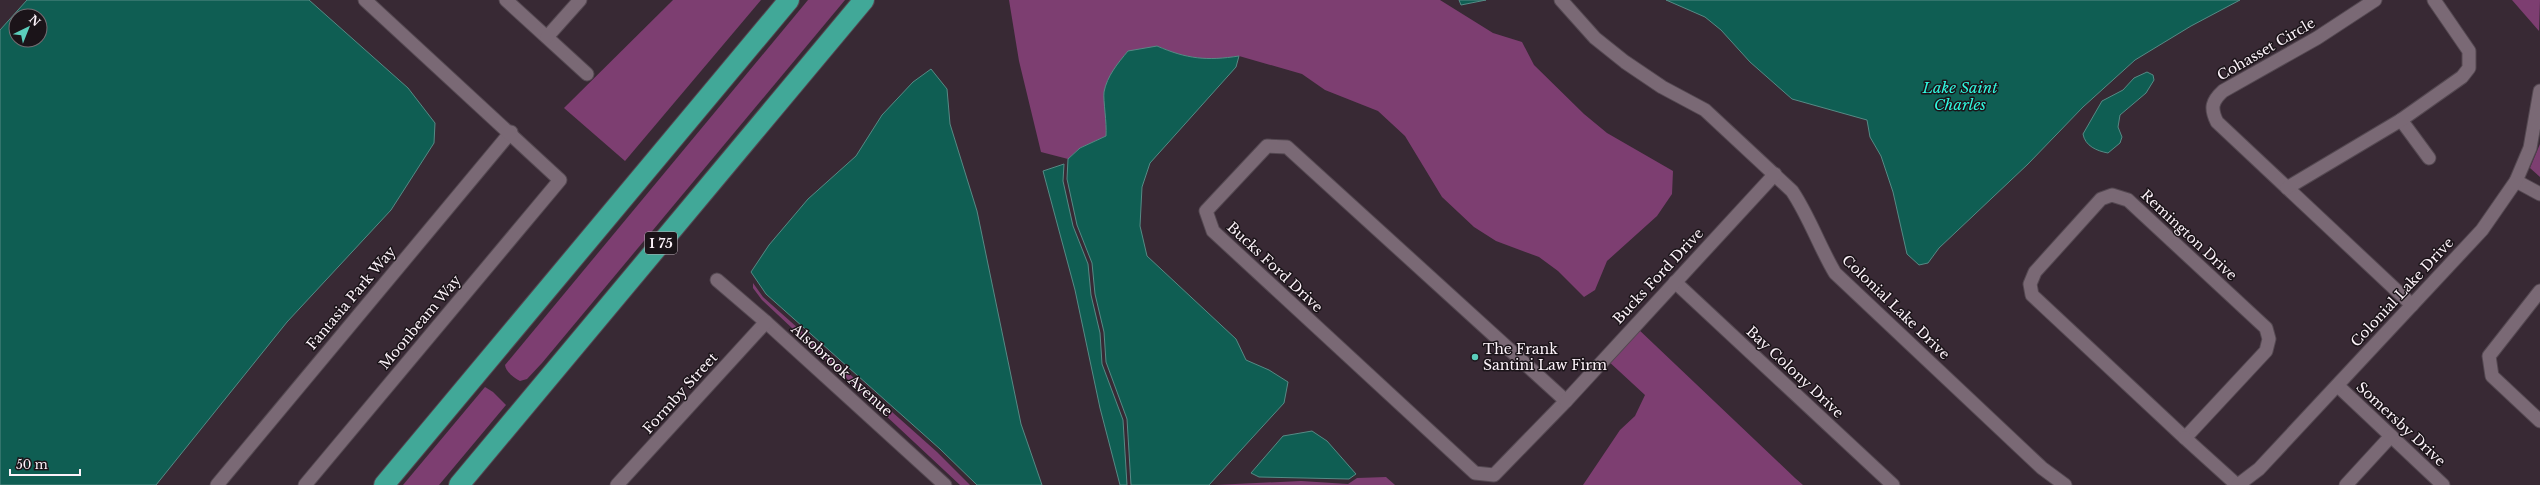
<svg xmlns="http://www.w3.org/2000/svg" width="2540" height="485" font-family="'Libre Baskerville',serif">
<rect width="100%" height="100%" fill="#382934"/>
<!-- green -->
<g fill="#7d3e71">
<polygon points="673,0 761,0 625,161 564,108"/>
<path d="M808,0H845L542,363L527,379L520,381C514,378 506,372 505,365Z"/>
<polygon points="1009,0 1440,0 1493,33 1522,42 1534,65 1584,114 1607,133 1673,171 1672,194 1657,216 1607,261 1595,290 1584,297 1558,271 1539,257 1496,241 1474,227 1442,197 1405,136 1378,111 1325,90 1302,74 1239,56 1215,60 1182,56 1157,46 1104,92 1107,119 1106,136 1080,148 1068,159 1041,152 1019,61"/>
<polygon points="2512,0 2540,0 2539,31"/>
<polygon points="2540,144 2540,177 2530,168"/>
<polygon points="753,283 763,297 937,452 970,485 960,485 762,300 753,288"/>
<polygon points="1636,327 1795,478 1803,485 1583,485 1620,430 1635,416 1645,395 1606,359"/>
<polygon points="485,387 493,392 506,405 439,485 403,485"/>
<polygon points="1386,477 1395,485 1214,485 1301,481 1348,484 1357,478"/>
</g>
<!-- water -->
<g fill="#0f5e53" stroke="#568a85" fill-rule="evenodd">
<path d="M27,0H309L408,88L435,123L434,143L391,210L287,322L156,485H0V30ZM16,16H40V40H16Z"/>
<polygon points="1459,0 1486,0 1461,5"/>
<polygon points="1666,0 2240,0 2191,26 2135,60 2083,107 2028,164 1939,248 1928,263 1919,265 1907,254 1893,192 1881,156 1870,137 1867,120 1792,99 1750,62 1721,30 1705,17"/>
<path d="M1157,46C1187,59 1207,61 1239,56L1236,67L1150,163L1142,187L1140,226L1147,256L1236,339L1246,360L1269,370L1288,382L1284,403L1209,485H1131L1127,419L1106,362L1104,332L1095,294L1092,263L1077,225L1067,179L1068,159L1080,148L1106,136C1107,122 1103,101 1104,92C1107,76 1118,63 1128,51Z"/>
<polygon points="931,69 947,89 950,124 977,211 1021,424 1042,485 977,485 940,449 766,294 751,272 769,245 808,199 856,156 882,115 913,82"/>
<path d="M2147,72L2153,75L2154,80L2146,93L2120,115L2118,127L2122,137L2120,143L2108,153C2097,151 2085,146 2083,134L2102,101L2123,90L2134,78Z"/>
<polygon points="1064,164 1063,181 1073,226 1088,264 1091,295 1100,333 1102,364 1123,420 1127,485 1120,485 1100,408 1075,290 1043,171"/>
<polygon points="1312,431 1327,441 1356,474 1349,479 1259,477 1251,473 1283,436"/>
</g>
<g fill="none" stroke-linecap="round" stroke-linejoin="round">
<defs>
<g id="minor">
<polyline points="506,0 587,74"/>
<path d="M1561,0L1595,38L1625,62L1662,87L1705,110L1792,191C1809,216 1819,246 1835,273L2042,468L2065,485"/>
<path d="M2375,0L2317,38L2223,91C2212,101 2210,108 2217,122L2412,305"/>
<polyline points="547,37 580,0"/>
<polyline points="2401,120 2429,158"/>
<polygon points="1267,146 1287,147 1566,401 1494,475 1475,473 1213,231 1206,211"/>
<polyline points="2516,181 2540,194"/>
<polyline points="2287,188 2401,120 2462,77 2469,68 2469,51 2434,0"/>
<polygon points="2112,195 2128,200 2266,328 2269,339 2266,351 2185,438 2032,295 2030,284 2035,272 2101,199"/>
<polyline points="717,280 766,322 945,485"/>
<polyline points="1675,282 1893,485"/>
<polyline points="2540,291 2489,356 2492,376 2540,421"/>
<polyline points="2338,386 2443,485"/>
<polyline points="1566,401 1775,174"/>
<polyline points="2185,438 2237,485"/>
<polyline points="217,485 511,132"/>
<polyline points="305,485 560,180 365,0"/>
<polyline points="617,485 766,322"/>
<polyline points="2238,485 2259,469 2482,230 2516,181 2530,148 2540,91"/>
<polyline points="2346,485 2391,436"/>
</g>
<g id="highway">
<polyline points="384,485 789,0"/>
<polyline points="459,485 864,0"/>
</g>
</defs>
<!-- minor casing -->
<use href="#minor" stroke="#544851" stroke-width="15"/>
<!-- highway casing -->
<use href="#highway" stroke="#544851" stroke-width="22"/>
<!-- minor -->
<use href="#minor" stroke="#7a6975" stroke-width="13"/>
<!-- highway -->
<use href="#highway" stroke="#41a898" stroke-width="20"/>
</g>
<!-- markers -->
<circle fill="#5bcebc" stroke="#1b1419" stroke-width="1.5" cx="1475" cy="357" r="4"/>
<g text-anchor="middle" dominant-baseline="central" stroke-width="3" stroke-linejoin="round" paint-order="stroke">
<!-- shield labels -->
<rect fill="#1b1419" stroke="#b8afb6" stroke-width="1" x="645" y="232" width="32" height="22" rx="3"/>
<g font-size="13" font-weight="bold" fill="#fcf2f9">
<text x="661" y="243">I 75</text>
</g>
<!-- street labels -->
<g font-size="14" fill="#fcf2f9" stroke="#1b1419">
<text transform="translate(2266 49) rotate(-30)">Cohasset Circle</text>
<text transform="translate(2189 235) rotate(43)">Remington Drive</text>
<text transform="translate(1275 267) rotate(43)">Bucks Ford Drive</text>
<text transform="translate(1658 276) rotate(-47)">Bucks Ford Drive</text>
<text transform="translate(2402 292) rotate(-47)">Colonial Lake Drive</text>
<text transform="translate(351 298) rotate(-50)">Fantasia Park Way</text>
<text transform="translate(1896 307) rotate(44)">Colonial Lake Drive</text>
<text transform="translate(420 322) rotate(-50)">Moonbeam Way</text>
<text transform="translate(842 370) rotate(42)">Alsobrook Avenue</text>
<text transform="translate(1795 372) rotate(43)">Bay Colony Drive</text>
<text transform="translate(680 393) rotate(-48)">Formby Street</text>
<text transform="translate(2401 424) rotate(43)">Somersby Drive</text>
</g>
<!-- poi labels -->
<g font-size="14" fill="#fcf2f9" stroke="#1b1419" text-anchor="start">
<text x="1483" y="349">The Frank<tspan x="1483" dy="16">Santini Law Firm</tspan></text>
</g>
<!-- water labels -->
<g font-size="15" font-style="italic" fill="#30f8df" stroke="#1b1419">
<text x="1960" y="87">Lake Saint<tspan x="1960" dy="17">Charles</tspan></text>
</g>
</g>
<!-- north arrow -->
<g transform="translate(28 28) rotate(43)"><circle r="19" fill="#1b1419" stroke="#756d73"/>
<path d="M0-3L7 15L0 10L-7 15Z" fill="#5bcebc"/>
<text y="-6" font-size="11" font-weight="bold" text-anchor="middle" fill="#fcf2f9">N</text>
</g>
<!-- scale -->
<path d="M10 469v6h70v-6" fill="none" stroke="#fcf2f9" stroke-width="2"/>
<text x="16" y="469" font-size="12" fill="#fcf2f9" stroke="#1b1419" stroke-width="3" paint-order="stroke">50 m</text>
</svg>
